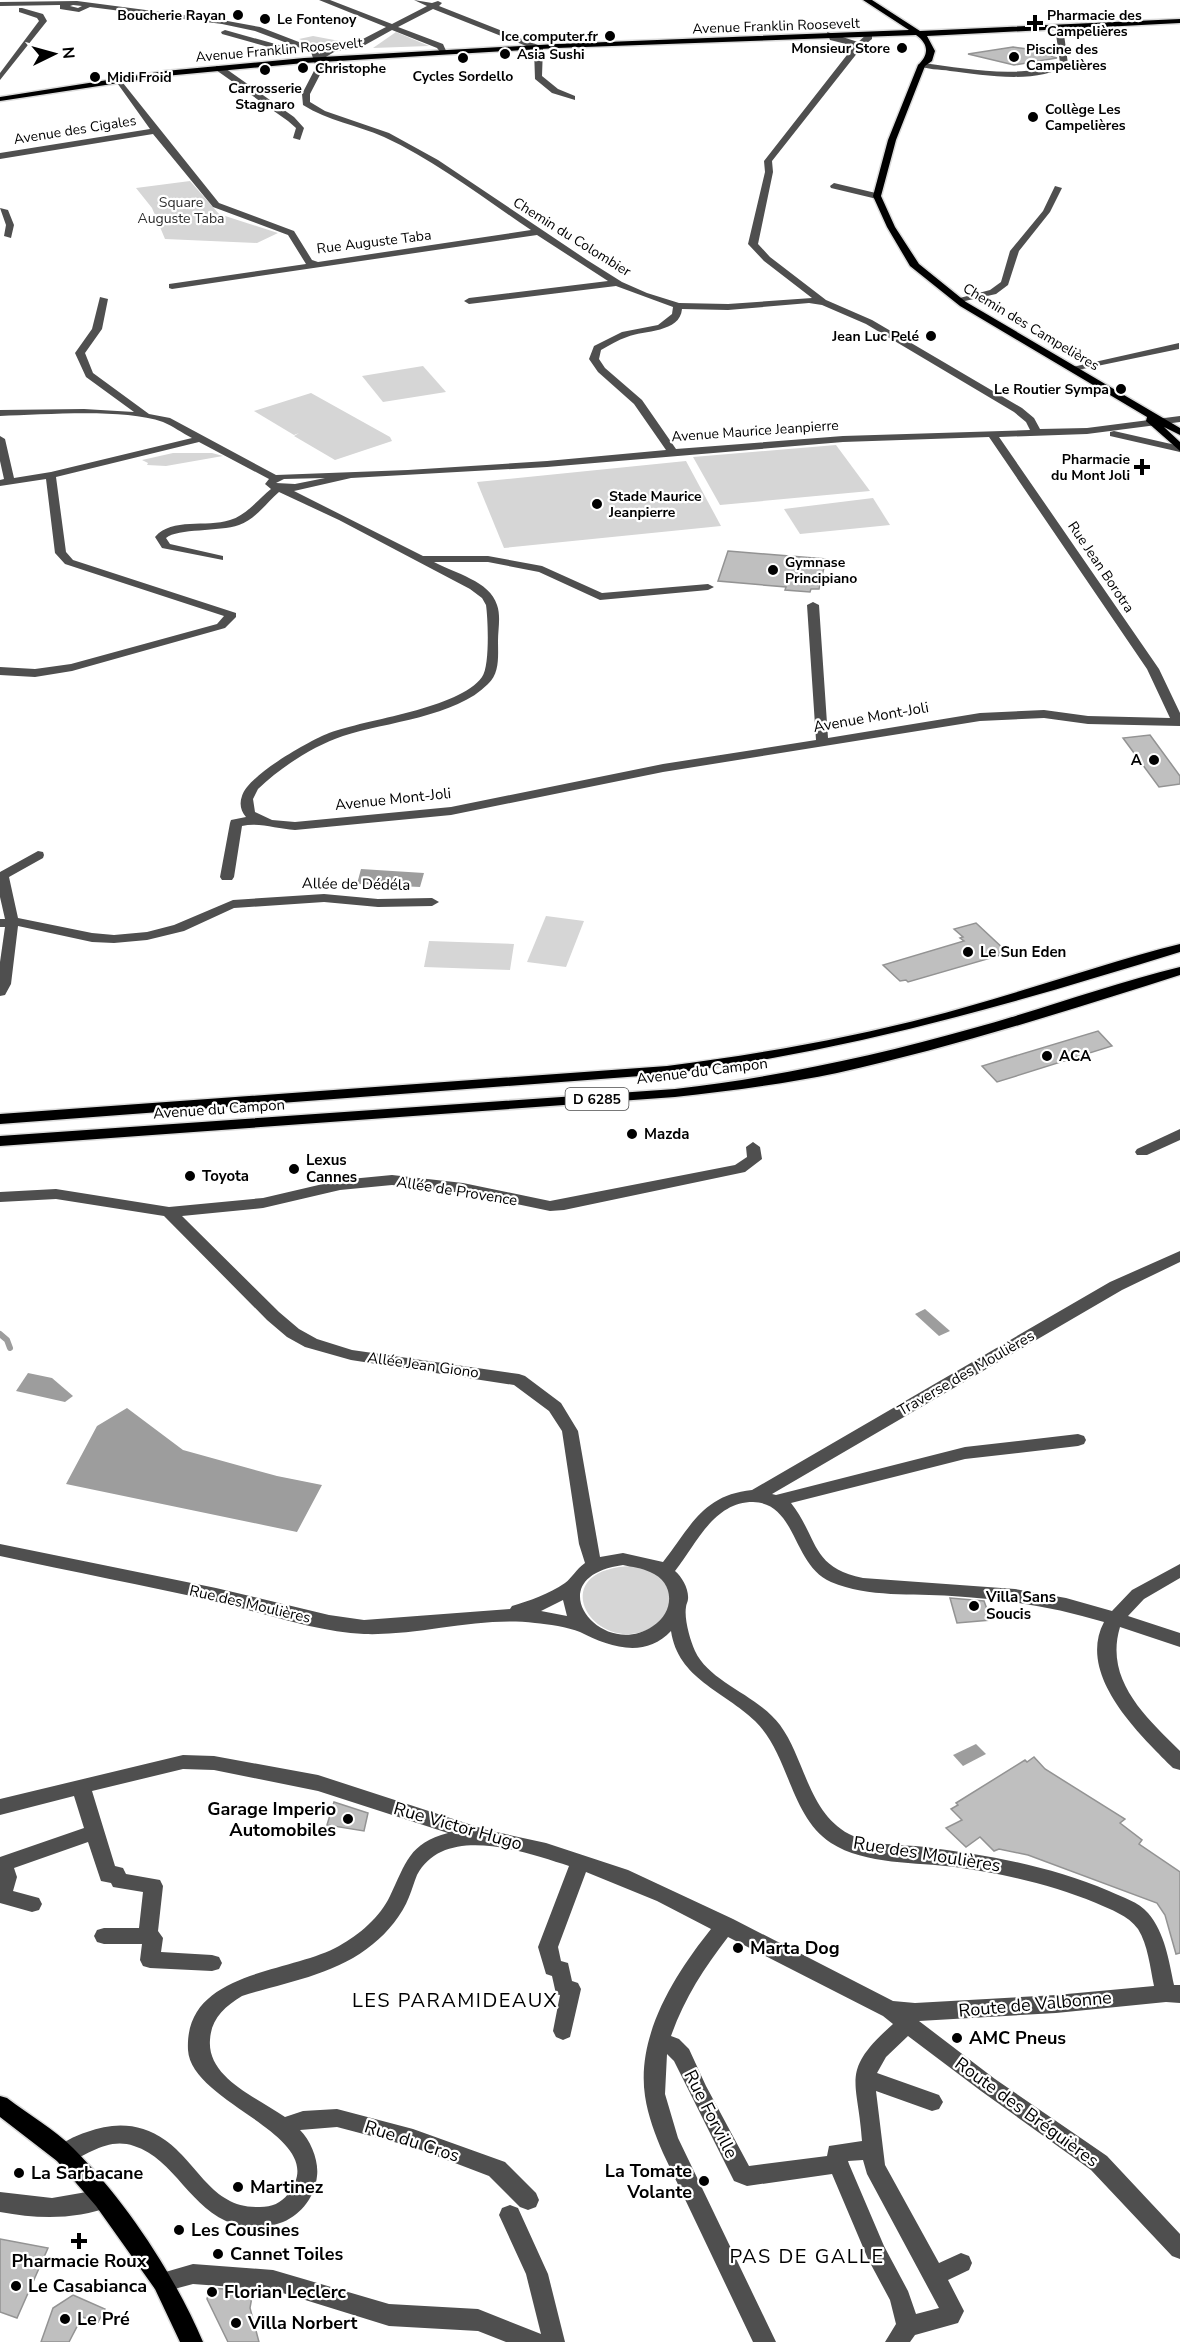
<svg xmlns="http://www.w3.org/2000/svg" width="1180" height="2342" font-family="'Nunito Sans',sans-serif">
<rect width="100%" height="100%" fill="#fff"/>
<!-- green -->
<g fill="#d6d6d6">
<polygon points="396,32 429,46 373,48"/>
<polygon points="313,36 350,43 323,49 299,39"/>
<polygon points="190,181 219,214 278,233 257,243 165,239 152,208 136,188"/>
<polygon points="423,366 446,392 383,402 362,376"/>
<polygon points="311,393 390,437 392,441 335,460 294,436 299,433 294,435 254,411"/>
<polygon points="836,445 870,491 720,505 693,457"/>
<polygon points="173,453 212,453 223,456 166,466 147,465 148,463 142,460"/>
<polygon points="686,461 721,526 504,548 477,482"/>
<polygon points="873,498 890,525 800,534 784,509"/>
<polygon points="546,916 584,921 566,967 527,962"/>
<polygon points="429,941 514,944 510,970 424,967"/>
<path d="M631,1566C659,1571 669,1578 671,1608C666,1613 662,1621 656,1625C598,1663 538,1570 631,1566Z"/>
</g>
<!-- water -->
<g fill="#9d9d9d">
<polygon points="361,869 424,873 420,887 357,884"/>
<polygon points="925,1309 950,1331 939,1336 915,1314"/>
<polygon points="28,1373 52,1378 73,1396 65,1402 16,1391"/>
<polygon points="127,1408 183,1450 277,1476 322,1485 297,1532 66,1484 97,1426"/>
<polygon points="976,1744 986,1754 963,1766 953,1755"/>
</g>
<g fill="none" stroke-linecap="round" stroke-linejoin="round">
<!-- stream -->
<polyline stroke="#9d9d9d" stroke-width="6" points="0,1334 7,1340 10,1348"/>
</g>
<!-- building -->
<g fill="#bfbfbf" stroke="#939393" stroke-width="1.5">
<polygon points="1013,47 1028,49 1057,58 1014,65 968,54"/>
<polygon points="728,551 826,559 819,589 811,589 810,592 785,590 786,587 718,581"/>
<polygon points="1150,735 1180,776 1180,784 1159,787 1123,738"/>
<polygon points="976,923 1008,953 908,982 906,980 900,981 883,965 964,941 960,938 963,937 954,929"/>
<polygon points="1098,1031 1112,1046 997,1082 982,1066"/>
<polygon points="950,1598 984,1601 991,1620 957,1623"/>
<polygon points="1034,1757 1045,1769 1125,1819 1120,1823 1142,1840 1139,1844 1180,1872 1180,1953 1176,1954 1165,1915 1157,1903 1028,1855 999,1849 994,1851 980,1837 966,1847 946,1828 962,1820 951,1809 958,1805 956,1803 1025,1760 1027,1762"/>
<polygon points="334,1802 368,1813 364,1831 327,1825"/>
<polygon points="0,2239 48,2248 17,2318 0,2312"/>
<polygon points="210,2288 253,2291 250,2308 259,2342 228,2342 207,2299"/>
<polygon points="73,2295 105,2309 98,2322 82,2317 69,2342 41,2342 53,2308"/>
</g>
<g fill="none" stroke-linecap="round" stroke-linejoin="round">
<defs>
<g id="major">
<path d="M863,0H872L920,31L1180,19V23L927,36L935,51L932,61L925,66L896,140L881,196L895,227L919,264L966,302L1180,428V435L1164,427L1180,442V451L1146,421L1147,417L960,306L910,266L887,227L873,196L888,140L918,65C929,55 929,44 916,35L557,48L304,63L165,76L0,101V97L165,71L304,58L557,44L909,30Z"/>
<path d="M1180,944V952C1008,1005 847,1052 667,1074L0,1124V1114L667,1066C768,1053 868,1035 966,1007C1038,987 1108,962 1180,944Z"/>
<path d="M1180,967V975C1067,1011 953,1047 837,1073C784,1084 729,1091 675,1097L0,1146V1136L675,1089C777,1077 875,1056 974,1028C1043,1009 1111,984 1180,967Z"/>
<path d="M0,2096L7,2098C29,2115 54,2129 73,2148C126,2201 174,2274 203,2342H180L155,2289L96,2206L57,2161L0,2117Z"/>
</g>
</defs>
<!-- major casing -->
<use href="#major" stroke="#dbdbdb" stroke-width="3"/>
<!-- minor -->
<g fill="#4f4f4f" fill-rule="evenodd">
<path d="M319,0H330L392,24L427,6L414,0L432,3L438,1L442,3L439,6L543,47L542,76L558,89L575,96V100L552,93L535,79L534,49L433,9L398,27L443,44L447,53H441L437,48L392,30L365,45L334,52L321,60L324,67L310,94V102L325,111L389,133L438,160L587,260L622,282L647,293L679,303L728,304L812,298L764,261L748,244L765,172L764,161L854,46L830,40L827,32L858,42L866,35H872V39L862,47L772,161L773,172L758,244L770,257L826,300L872,320L1022,408L1034,418L1040,429L1087,428L1180,416V422L1087,434L999,437L1159,669L1180,713V726L1088,724L1044,718L980,721L663,772L451,815L295,830C277,829 259,822 242,826L234,877L232,880H222L220,877L230,823L231,820L246,817C241,811 239,804 242,796C248,775 309,741 329,733C366,719 459,709 482,677C490,666 488,619 486,605L482,598L470,589L339,520L279,492C266,503 256,519 239,525C219,532 178,528 166,538L170,544L223,556V560L162,548L155,537C172,517 206,528 230,520C247,515 257,500 271,489L265,484L269,479L199,442L56,477L66,552L73,560L236,613V617L225,628L72,671L35,677L0,675V667L35,669L71,664L217,624L224,616L65,564L55,553L46,479L0,486V480L4,479L0,461V436L5,439L14,478L51,472L192,438C182,433 173,426 163,422C122,408 45,415 0,416V410L84,409L134,412L86,377L75,353L92,329L100,297L108,299L102,329L85,353L93,373L149,414L170,418L276,475L408,470L547,461L666,450L634,404L598,372L589,359L594,346L622,332L658,325L672,314L673,307L616,286L469,304L464,301L469,298L608,281L537,235L172,289L169,288V284L306,264L288,235L213,207L153,134L0,159V153L150,129L115,80L119,78L219,203L294,231L312,260L318,262L531,230C483,198 436,161 384,137C357,125 328,121 303,105L302,94L316,67L311,52L255,31L222,24L90,7L79,12L60,9V5L0,6V2L77,1L222,20L260,27L317,49L319,54L328,48L359,41L386,27ZM73,5L82,6L78,8L70,6ZM809,303L822,305L866,324L1014,412L1026,422L1030,430L843,436L676,449L642,400L605,368L599,359L601,350C610,345 618,340 627,337C644,330 680,333 682,309L728,310ZM989,437L1147,669L1170,718L1088,716L1044,710L980,713L828,738L819,605L813,602L807,605L816,740L663,764L451,807L295,822L272,820L255,812L253,799L258,789C281,767 313,746 343,736C386,722 456,717 488,684C500,673 498,656 498,641C498,629 501,616 497,605C490,581 454,573 434,562H488L539,572L600,600L708,590L714,587L708,584L602,593L542,566L488,556H423L294,491L351,478L547,467L843,442ZM325,478L295,484L276,483L284,479Z"/>
<polygon points="22,8 43,14 47,21 0,80 0,73 39,21 37,18 19,12 19,8"/>
<path d="M1059,25L1063,27L1068,64C1039,85 983,75 950,71C940,69 926,70 918,65L922,63C967,68 1016,80 1060,63L1055,27Z"/>
<polygon points="225,30 286,47 287,49 283,51 222,34 221,32"/>
<polygon points="216,66 222,66 294,117 304,128 300,140 293,138 296,128 288,121 216,70"/>
<polygon points="834,183 880,194 881,196 877,199 831,188 830,186"/>
<polygon points="1055,186 1062,188 1050,212 1019,251 1008,285 996,294 956,303 956,299 990,290 1001,282 1010,251 1043,211"/>
<polygon points="0,208 8,210 14,225 11,238 4,236 6,225"/>
<polygon points="1179,343 1179,349 1073,371 1068,368"/>
<polygon points="1114,431 1180,446 1180,452 1110,436 1110,432"/>
<polygon points="38,851 43,852 44,855 43,858 9,877 18,918 92,933 114,935 147,932 174,925 233,900 324,894 378,899 432,898 439,902 432,906 378,907 324,902 234,908 184,931 147,940 114,943 92,942 18,926 11,984 5,995 0,996 0,962 5,927 0,927 0,919 5,919 0,897 0,872"/>
<polygon points="1180,1129 1180,1140 1147,1155 1137,1155 1135,1152 1137,1149"/>
<path d="M753,1142L760,1147L762,1159L745,1172L564,1210L550,1211L463,1193L392,1185L340,1190L263,1208L182,1216L279,1312L299,1329L317,1339L352,1350L519,1374L525,1376L561,1403L578,1431L600,1557L623,1553L663,1562C690,1528 702,1495 752,1490L1110,1282L1180,1251V1262L1122,1290L772,1494L776,1495L965,1447L1078,1434L1084,1436L1086,1440L1084,1444L1078,1446L965,1459L791,1503C819,1539 810,1567 863,1578L1015,1589L1066,1598L1112,1611L1132,1590L1180,1564V1578L1144,1599L1128,1616L1180,1633V1647L1120,1627C1104,1680 1146,1717 1180,1751V1770L1173,1768C1140,1735 1076,1675 1104,1622C1054,1607 1004,1599 952,1596C912,1593 869,1598 831,1582C792,1565 797,1503 753,1502C713,1502 696,1545 675,1571C682,1577 689,1589 688,1599C688,1602 686,1604 686,1607C684,1619 690,1640 695,1651C710,1683 758,1695 780,1725C805,1759 808,1812 849,1834C871,1846 900,1844 925,1847C988,1855 1050,1866 1109,1891C1122,1897 1139,1902 1148,1913C1165,1933 1169,1961 1174,1985H1180V2003L1166,2002L1056,2013L919,2021L995,2079L1107,2156L1180,2234V2259L1172,2256L1091,2170L981,2091L908,2036L886,2057L877,2073L939,2095L943,2102L939,2109L932,2111L876,2091L885,2165L939,2263L961,2253L969,2256L972,2263L969,2270L948,2280L964,2311L958,2323L915,2335L910,2342H885L896,2324L890,2300L868,2259L832,2174L747,2186L734,2181L674,2061L667,2054L665,2094L678,2138L776,2342H753L663,2153C655,2134 648,2116 645,2096C636,2035 675,1974 711,1929L657,1901L586,1872L558,1947L561,1961L568,1963L572,1981L578,1983L581,1989L570,2037L563,2040L556,2037L553,2031L560,1995L556,1994L552,1976L546,1974L538,1947L569,1866C525,1852 445,1823 417,1875C414,1882 412,1890 409,1897C402,1915 388,1932 373,1944C336,1975 286,1982 242,1996C224,2007 211,2019 210,2040C207,2078 258,2098 285,2117L303,2111L337,2109L413,2129L505,2162L536,2193L539,2200L536,2207L528,2210L520,2207L489,2176L413,2147L337,2127L300,2130C311,2141 319,2161 317,2176C315,2196 302,2214 283,2222C267,2228 250,2229 234,2224C190,2210 175,2159 134,2146C108,2137 88,2155 65,2164L57,2161L54,2154C60,2142 75,2136 87,2132C114,2122 141,2123 165,2140C199,2164 212,2209 260,2207C272,2207 281,2203 288,2194C335,2136 191,2105 188,2050C184,1970 289,1974 339,1946C359,1935 380,1917 390,1896C406,1863 409,1843 448,1833L318,1791L214,1770L183,1769L92,1791L115,1866L123,1868L126,1874L160,1880L163,1886L158,1931L163,1938L161,1952L212,1955L219,1957L222,1963L219,1969L212,1971L150,1968L143,1966L140,1960L142,1944H104L97,1942L94,1936L97,1930L104,1928H139L143,1892L113,1887L111,1883L101,1881L88,1842L14,1868L17,1877L13,1891L39,1898L42,1904L39,1910L32,1912L0,1903V1857L84,1828L74,1796L0,1815V1799L183,1755L214,1756L318,1775L487,1830L546,1843L628,1870L733,1919L893,2001L915,2003L1056,1995L1154,1986C1150,1967 1148,1945 1138,1929C1128,1915 1111,1910 1096,1903C1051,1884 1004,1874 955,1867C917,1862 865,1865 831,1843C789,1815 790,1755 755,1721C724,1691 678,1679 671,1631C645,1659 609,1647 580,1632C568,1627 548,1624 535,1623C479,1616 420,1636 364,1634C316,1632 264,1613 217,1602C145,1585 72,1572 0,1556V1544L216,1588L329,1615L364,1620L510,1609L512,1606C529,1601 549,1594 565,1583C572,1578 576,1569 585,1563L579,1544L562,1431L549,1411L514,1385L351,1360L305,1347L287,1337L267,1320L164,1216L56,1199L0,1202V1192L56,1189L169,1207L263,1198L340,1180L392,1175L463,1183L550,1201L735,1165L747,1157L746,1147ZM623,1565C632,1567 642,1568 650,1572C675,1582 675,1612 653,1626C601,1662 535,1577 623,1565ZM563,1600L567,1616L541,1611ZM728,1937L883,2016L893,2024C839,2072 858,2079 862,2141L829,2146L827,2156L749,2166L706,2086L689,2049L679,2039L671,2036C684,1999 704,1968 728,1937ZM863,2160L867,2174L939,2308L916,2314L908,2291L884,2246L849,2164L848,2161Z"/>
<path d="M104,2189L112,2192L115,2199L112,2206C75,2220 38,2219 0,2212V2192L52,2198Z"/>
<polygon points="510,2205 518,2208 548,2274 565,2342 506,2342 478,2331 389,2326 273,2290 193,2284 163,2292 155,2289 152,2282 155,2275 193,2264 273,2270 389,2304 478,2309 541,2334 526,2274 499,2215 502,2208"/>
</g>
<!-- major -->
<use href="#major" fill="#000" fill-rule="evenodd"/>
</g>
<!-- markers -->
<g fill="#000" stroke="#fff" stroke-width="2">
<circle cx="238" cy="15" r="6"/>
<circle cx="265" cy="19" r="6"/>
<path d="M1032 14h6v6h6v6h-6v6h-6v-6h-6v-6h6z"/>
<circle cx="610" cy="36" r="6"/>
<circle cx="902" cy="48" r="6"/>
<circle cx="505" cy="54" r="6"/>
<circle cx="1014" cy="57" r="6"/>
<circle cx="463" cy="58" r="6"/>
<circle cx="303" cy="68" r="6"/>
<circle cx="265" cy="70" r="6"/>
<circle cx="95" cy="77" r="6"/>
<circle cx="1033" cy="117" r="6"/>
<circle cx="931" cy="336" r="6"/>
<circle cx="1121" cy="389" r="6"/>
<path d="M1139 458h6v6h6v6h-6v6h-6v-6h-6v-6h6z"/>
<circle cx="597" cy="504" r="6"/>
<circle cx="773" cy="570" r="6"/>
<circle cx="1154" cy="760" r="6"/>
<circle cx="968" cy="952" r="6"/>
<circle cx="1047" cy="1056" r="6"/>
<circle cx="632" cy="1134" r="6"/>
<circle cx="294" cy="1169" r="6"/>
<circle cx="190" cy="1176" r="6"/>
<circle cx="974" cy="1606" r="6"/>
<circle cx="348" cy="1819" r="6"/>
<circle cx="738" cy="1948" r="6"/>
<circle cx="957" cy="2038" r="6"/>
<circle cx="19" cy="2173" r="6"/>
<circle cx="704" cy="2181" r="6"/>
<circle cx="238" cy="2187" r="6"/>
<circle cx="179" cy="2230" r="6"/>
<path d="M76 2232h6v6h6v6h-6v6h-6v-6h-6v-6h6z"/>
<circle cx="218" cy="2254" r="6"/>
<circle cx="16" cy="2286" r="6"/>
<circle cx="212" cy="2292" r="6"/>
<circle cx="65" cy="2319" r="6"/>
<circle cx="236" cy="2323" r="6"/>
</g>
<g text-anchor="middle" dominant-baseline="central" stroke-width="4.5" stroke-linejoin="round" paint-order="stroke">
<!-- far-poi labels -->
<g font-size="14" font-weight="bold" fill="#000" stroke="#fff" text-anchor="start">
<text x="226" y="15" text-anchor="end">Boucherie Rayan</text>
<text x="1047" y="15">Pharmacie des<tspan x="1047" dy="16">Campelières</tspan></text>
<text x="277" y="19">Le Fontenoy</text>
<text x="598" y="36" text-anchor="end">Ice computer.fr</text>
<text x="890" y="48" text-anchor="end">Monsieur Store</text>
<text x="1026" y="49">Piscine des<tspan x="1026" dy="16">Campelières</tspan></text>
<text x="517" y="54">Asia Sushi</text>
<text x="315" y="68">Christophe</text>
<text x="463" y="76" text-anchor="middle">Cycles Sordello</text>
<text x="107" y="77">Midi Froid</text>
<text x="265" y="88" text-anchor="middle">Carrosserie<tspan x="265" dy="16">Stagnaro</tspan></text>
<text x="1045" y="109">Collège Les<tspan x="1045" dy="16">Campelières</tspan></text>
<text x="919" y="336" text-anchor="end">Jean Luc Pelé</text>
<text x="1109" y="389" text-anchor="end">Le Routier Sympa</text>
<text x="1130" y="459" text-anchor="end">Pharmacie<tspan x="1130" dy="16">du Mont Joli</tspan></text>
<text x="609" y="496">Stade Maurice<tspan x="609" dy="16">Jeanpierre</tspan></text>
<text x="785" y="562">Gymnase<tspan x="785" dy="16">Principiano</tspan></text>
</g>
<!-- far-street labels -->
<g font-size="14" fill="#000" stroke="#fff">
<text transform="translate(776 26) rotate(-2)">Avenue Franklin Roosevelt</text>
<text transform="translate(279 50) rotate(-5)">Avenue Franklin Roosevelt</text>
<text transform="translate(75 130) rotate(-9)">Avenue des Cigales</text>
<text transform="translate(572 237) rotate(32)">Chemin du Colombier</text>
<text transform="translate(374 242) rotate(-7)">Rue Auguste Taba</text>
<text transform="translate(1031 327) rotate(31)">Chemin des Campelières</text>
<text transform="translate(755 431) rotate(-4)">Avenue Maurice Jeanpierre</text>
<text transform="translate(1101 567) rotate(56)">Rue Jean Borotra</text>
</g>
<!-- far-park labels -->
<g font-size="14" fill="#2d2d2d" stroke="#fff">
<text x="181" y="202">Square<tspan x="181" dy="16">Auguste Taba</tspan></text>
</g>
<!-- shield labels -->
<rect fill="#fff" stroke="#4c4c4c" stroke-width="1.5" x="565.5" y="1088" width="63" height="22" rx="4.5"/>
<g font-size="14" font-weight="bold" fill="#000">
<text x="597" y="1099">D 6285</text>
</g>
<!-- street labels -->
<g font-size="15" fill="#000" stroke="#fff">
<text transform="translate(871 717) rotate(-10)">Avenue Mont-Joli</text>
<text transform="translate(393 799) rotate(-6)">Avenue Mont-Joli</text>
<text transform="translate(356 884) rotate(1)">Allée de Dédéla</text>
<text transform="translate(702 1071) rotate(-7)">Avenue du Campon</text>
<text transform="translate(219 1109) rotate(-4)">Avenue du Campon</text>
<text transform="translate(457 1191) rotate(9)">Allée de Provence</text>
<text transform="translate(423 1365) rotate(8)">Allée Jean Giono</text>
<text transform="translate(966 1373) rotate(-30)">Traverse des Moulières</text>
<text transform="translate(250 1604) rotate(13)">Rue des Moulières</text>
</g>
<!-- poi labels -->
<g font-size="15" font-weight="bold" fill="#000" stroke="#fff" text-anchor="start">
<text x="1142" y="760" text-anchor="end">A</text>
<text x="980" y="952">Le Sun Eden</text>
<text x="1059" y="1056">ACA</text>
<text x="644" y="1134">Mazda</text>
<text x="306" y="1160">Lexus<tspan x="306" dy="17">Cannes</tspan></text>
<text x="202" y="1176">Toyota</text>
<text x="986" y="1597">Villa Sans<tspan x="986" dy="17">Soucis</tspan></text>
</g>
<!-- near-poi labels -->
<g font-size="18" font-weight="bold" fill="#000" stroke="#fff" text-anchor="start">
<text x="336" y="1809" text-anchor="end">Garage Imperio<tspan x="336" dy="21">Automobiles</tspan></text>
<text x="750" y="1948">Marta Dog</text>
<text x="969" y="2038">AMC Pneus</text>
<text x="692" y="2171" text-anchor="end">La Tomate<tspan x="692" dy="21">Volante</tspan></text>
<text x="31" y="2173">La Sarbacane</text>
<text x="250" y="2187">Martinez</text>
<text x="191" y="2230">Les Cousines</text>
<text x="230" y="2254">Cannet Toiles</text>
<text x="79" y="2261" text-anchor="middle">Pharmacie Roux</text>
<text x="28" y="2286">Le Casabianca</text>
<text x="224" y="2292">Florian Leclerc</text>
<text x="77" y="2319">Le Pré</text>
<text x="248" y="2323">Villa Norbert</text>
</g>
<!-- near-street labels -->
<g font-size="18" fill="#000" stroke="#fff">
<text transform="translate(458 1826) rotate(16)">Rue Victor Hugo</text>
<text transform="translate(927 1854) rotate(9)">Rue des Moulières</text>
<text transform="translate(1035 2004) rotate(-5)">Route de Valbonne</text>
<text transform="translate(1027 2112) rotate(36)">Route des Bréguières</text>
<text transform="translate(711 2114) rotate(63)">Rue Forville</text>
<text transform="translate(412 2141) rotate(18)">Rue du Cros</text>
</g>
<!-- near-neighbourhood labels -->
<g font-size="20" letter-spacing="1.5" fill="#000" stroke="#fff">
<text x="455" y="2000">LES PARAMIDEAUX</text>
<text x="807" y="2256">PAS DE GALLE</text>
</g>
</g>
<!-- north arrow -->
<g transform="translate(54 54) rotate(85)" stroke="#ffffff" stroke-width="4.5" paint-order="stroke">
<path d="M0-4.5L10 22L0 15L-10 22Z" fill="#000000"/>
<text y="-9" font-size="16" font-weight="bold" text-anchor="middle" fill="#000000">N</text>
</g>
</svg>
